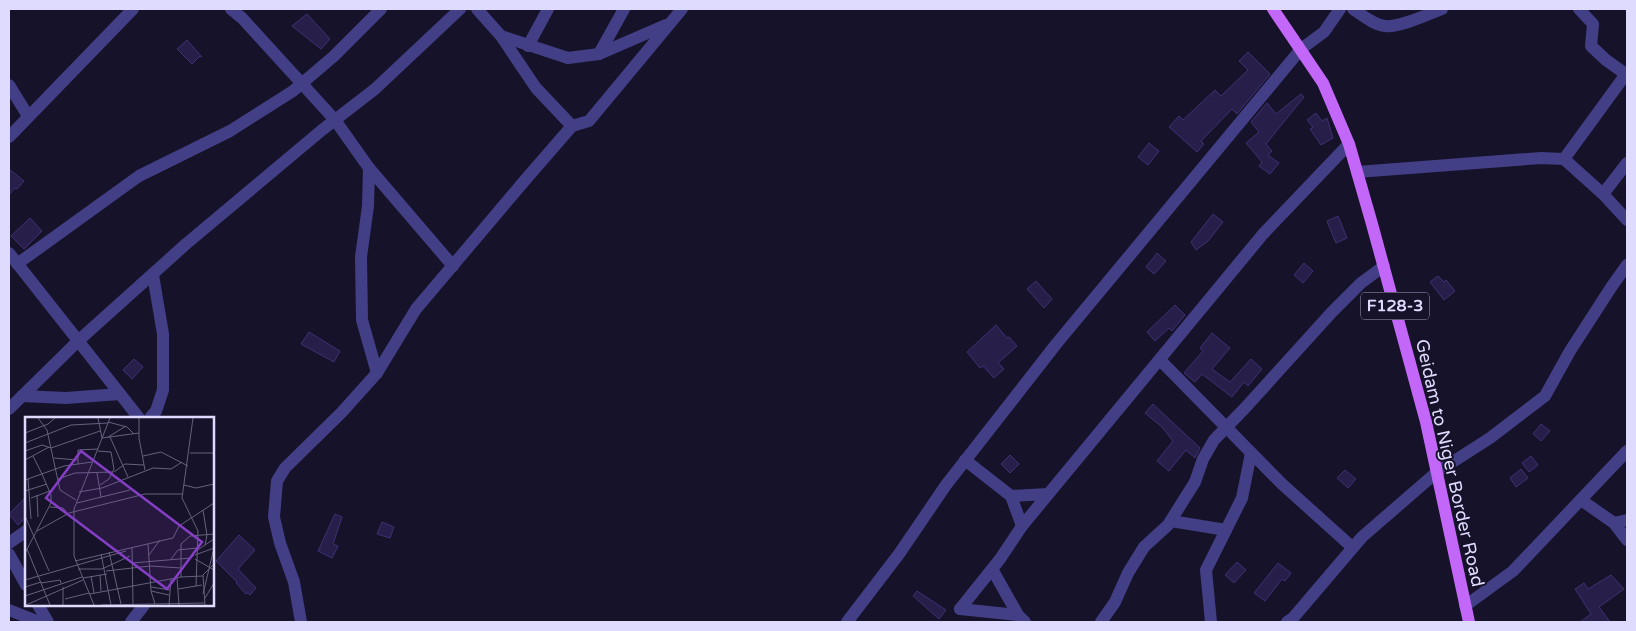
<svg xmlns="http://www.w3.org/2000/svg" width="1636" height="631" font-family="'Varela Round',sans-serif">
<rect width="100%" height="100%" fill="#161229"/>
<!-- building -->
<g fill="#271e49" stroke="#3f3174">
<polygon points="307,14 330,39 321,49 292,26"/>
<polygon points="187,40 202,57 200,56 192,64 177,49"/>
<polygon points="1248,52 1270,74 1237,114 1232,109 1201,141 1204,144 1197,152 1169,127 1179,116 1183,120 1215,90 1221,96 1248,70 1239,61"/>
<polygon points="1301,94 1304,97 1266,144 1272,151 1268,155 1279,163 1270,174 1259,166 1262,162 1246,143 1259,132 1251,122 1267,103 1276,114"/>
<polygon points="1316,113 1322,121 1327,118 1333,138 1321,145 1310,129 1313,127 1307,120"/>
<polygon points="1149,143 1159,151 1148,165 1138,157"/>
<polygon points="9,169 24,181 17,189 15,188 9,195"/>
<polygon points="1213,214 1223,222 1208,241 1196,250 1191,242"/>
<polygon points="1338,216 1347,238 1336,243 1327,221"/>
<polygon points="30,218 42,231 24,249 11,236"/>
<polygon points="1157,253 1166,261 1154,274 1146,267"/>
<polygon points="1304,263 1313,271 1303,283 1294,275"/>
<polygon points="1438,276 1444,282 1446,280 1455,291 1444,300 1430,282"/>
<polygon points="1036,281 1052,299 1044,308 1027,289"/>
<polygon points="1175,305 1185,315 1172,331 1169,328 1155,341 1147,332"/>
<polygon points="996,325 1007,338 1009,337 1017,346 998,363 1004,369 994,378 983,366 980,368 967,352"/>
<polygon points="309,332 340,351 334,362 301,344"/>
<polygon points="1212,333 1230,348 1212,369 1230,382 1251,359 1262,369 1248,386 1244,382 1232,397 1202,374 1195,382 1184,373 1203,351 1200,348"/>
<polygon points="134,359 143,367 132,379 123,370"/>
<polygon points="1153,404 1200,448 1195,458 1186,450 1169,471 1157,461 1173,441 1162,427 1145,413"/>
<polygon points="1541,424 1550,431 1541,441 1533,434"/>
<polygon points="1010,455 1019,464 1010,473 1001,464"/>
<polygon points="1531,456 1538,465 1529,472 1522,463"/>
<polygon points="1521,469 1528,478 1516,487 1510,478"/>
<polygon points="1345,470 1356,479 1348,488 1337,478"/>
<polygon points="26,497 26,517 18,525 9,514"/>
<polygon points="335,514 342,517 333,544 338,546 332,558 318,551"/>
<polygon points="382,522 394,527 390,538 377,534"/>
<polygon points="239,535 255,550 238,569 256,588 250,595 248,593 246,594 236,583 237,582 216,561"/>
<polygon points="1237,562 1246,570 1234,583 1225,575"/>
<polygon points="1278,563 1291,573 1285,581 1282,579 1265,601 1254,593"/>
<polygon points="1611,575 1624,589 1599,607 1610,622 1580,622 1591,614 1575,589 1584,583 1588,589"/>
<polygon points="917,591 946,610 939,619 913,596"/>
</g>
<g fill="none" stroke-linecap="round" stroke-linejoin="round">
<!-- minor -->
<g stroke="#423f86" stroke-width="12">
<polyline points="231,9 242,18 335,120 369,168 453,266"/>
<polyline points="477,9 501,36 536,88 572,126"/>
<path d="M1353,9C1362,15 1374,25 1385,26C1399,28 1429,14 1442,9"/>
<polyline points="1579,9 1593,24 1591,46 1606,60 1627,75"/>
<polyline points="501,36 568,58 599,54 666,25"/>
<polyline points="528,46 548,9"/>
<polyline points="599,54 624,9"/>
<polyline points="9,85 28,116"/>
<polyline points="9,137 133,9"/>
<polyline points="1564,159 1626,74"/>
<polyline points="369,168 368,206 361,257 362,320 377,373"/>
<polyline points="1357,172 1541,158 1564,159 1603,194 1627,220"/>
<polyline points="1603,194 1627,163"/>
<polyline points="9,253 139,418"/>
<polyline points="17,264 139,176 230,131 293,91 334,56 381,9"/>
<polyline points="1160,360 1282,484 1352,547"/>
<polyline points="22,396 66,398 120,394"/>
<polyline points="9,409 78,341 186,244 322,130 375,89 460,9"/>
<polyline points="150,418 156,411 163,390 163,334 153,275"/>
<polyline points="965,460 1011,496 1022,526"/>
<polyline points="1011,496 1048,494"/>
<polyline points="1581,500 1614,523 1627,540"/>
<polyline points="1171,521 1226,530"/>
<polyline points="1614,523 1627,520"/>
<polyline points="9,543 26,531"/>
<polyline points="9,554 26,585"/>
<polyline points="992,569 1018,615 1025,622"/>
<polyline points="38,605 48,622"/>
<polyline points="1465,606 1513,571 1627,451"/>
<polyline points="960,609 1000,559 1022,526 1263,234 1349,144"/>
<polyline points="960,609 1018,615"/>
<polyline points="9,610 39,622"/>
<polyline points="131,622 144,605"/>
<polyline points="301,622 294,582 280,543 274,517 277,481 285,468 342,412 377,373 416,309 526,179 572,126 589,121 682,9"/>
<polyline points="847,622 899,554 946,485 1057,343 1301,49 1324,32 1340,9"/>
<polyline points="1101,622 1115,602 1128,573 1144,547 1168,525 1195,482 1203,459 1214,440 1245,408 1332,312 1361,283 1384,266"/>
<polyline points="1211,622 1206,570 1242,498 1251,453"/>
<polyline points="1287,622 1293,618 1362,537 1437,472 1490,438 1545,396 1570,351 1612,286 1627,265"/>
</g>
<!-- primary -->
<polyline stroke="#c367f9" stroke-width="12" points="1273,9 1323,83 1349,144 1372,224 1426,422 1469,622"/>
</g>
<g text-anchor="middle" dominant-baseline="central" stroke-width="4" stroke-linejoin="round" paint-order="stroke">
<!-- shield labels -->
<rect fill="#161229" stroke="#a39fbe" stroke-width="1" x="1361" y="292.5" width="68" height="27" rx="4"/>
<g font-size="16" font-weight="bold" fill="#dfdbfe">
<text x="1395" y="306">F128-3</text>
</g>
<!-- street labels -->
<g font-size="18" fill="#dfdbfe" stroke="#161229">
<text transform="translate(1450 463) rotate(77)">Geidam to Niger Border Road</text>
</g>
</g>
<!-- overview -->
<g transform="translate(25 417)">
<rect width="189" height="189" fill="#161229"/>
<path fill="none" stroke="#66627e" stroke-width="1" d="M13,1L22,13L35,73L51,83M73,1L77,21L114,16M114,1V21L120,53M168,1L157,81L173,114L171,169M83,5L102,10L109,17M0,16L23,7L30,1M83,20L101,9M85,20L103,60M0,26L46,8L83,6M0,34L17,28L26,31L75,14M73,34L86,35L89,52L84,62L75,68M165,36H189M8,39L17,57M118,39L136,35L163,49M29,41L52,43M0,43L24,30M53,47V33L73,32M89,55L100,47L119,48M72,56L76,80M3,62L6,102M33,62L50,56L88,55M0,63L39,49L67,45M159,68L171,71L189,67M0,74L22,67M54,75L77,71L128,51L146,52L157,45M12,78L13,100M6,81L25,74M52,86L105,73M25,90L38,91L43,97M178,93L182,118L180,128M0,99L24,154M12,114L44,96L120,77H158M123,127L126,174L130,187M107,131L108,188M2,132L25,188M171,134L189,122M84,135L96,187M0,136L26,86V78L17,57M76,137L86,188M124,138L135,123M170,138L189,131M146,142L153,133L172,131M170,142L189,153M50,144L148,121L154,109L189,86M107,146L166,141L169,138M53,152H77L105,139M81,154L125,149L156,151M75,158L76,174M66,159L69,176M178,159L156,160V127L165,119L189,117M58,161L82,157M152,161L154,188M0,163L101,134M16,166L35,163L36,166M0,170L16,165M38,170V188M126,170L145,173M153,172L177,168M126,174L144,178M65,177L156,160M178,177L189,131M0,179L57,160M180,181L189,166M40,182L64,176M1,188L58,163M69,188L49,139V92L85,1M76,188L179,186M144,188L146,162M180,188L178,158L189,147"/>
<path fill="#853ec5" fill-opacity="0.15" stroke="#853ec5" stroke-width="2.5" d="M56,34L177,125L142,172L21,81Z"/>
<rect width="189" height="189" fill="none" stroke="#dfdbfe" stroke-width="2.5"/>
</g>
<!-- border -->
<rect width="1636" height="631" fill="none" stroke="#dfdbfe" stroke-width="20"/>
</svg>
